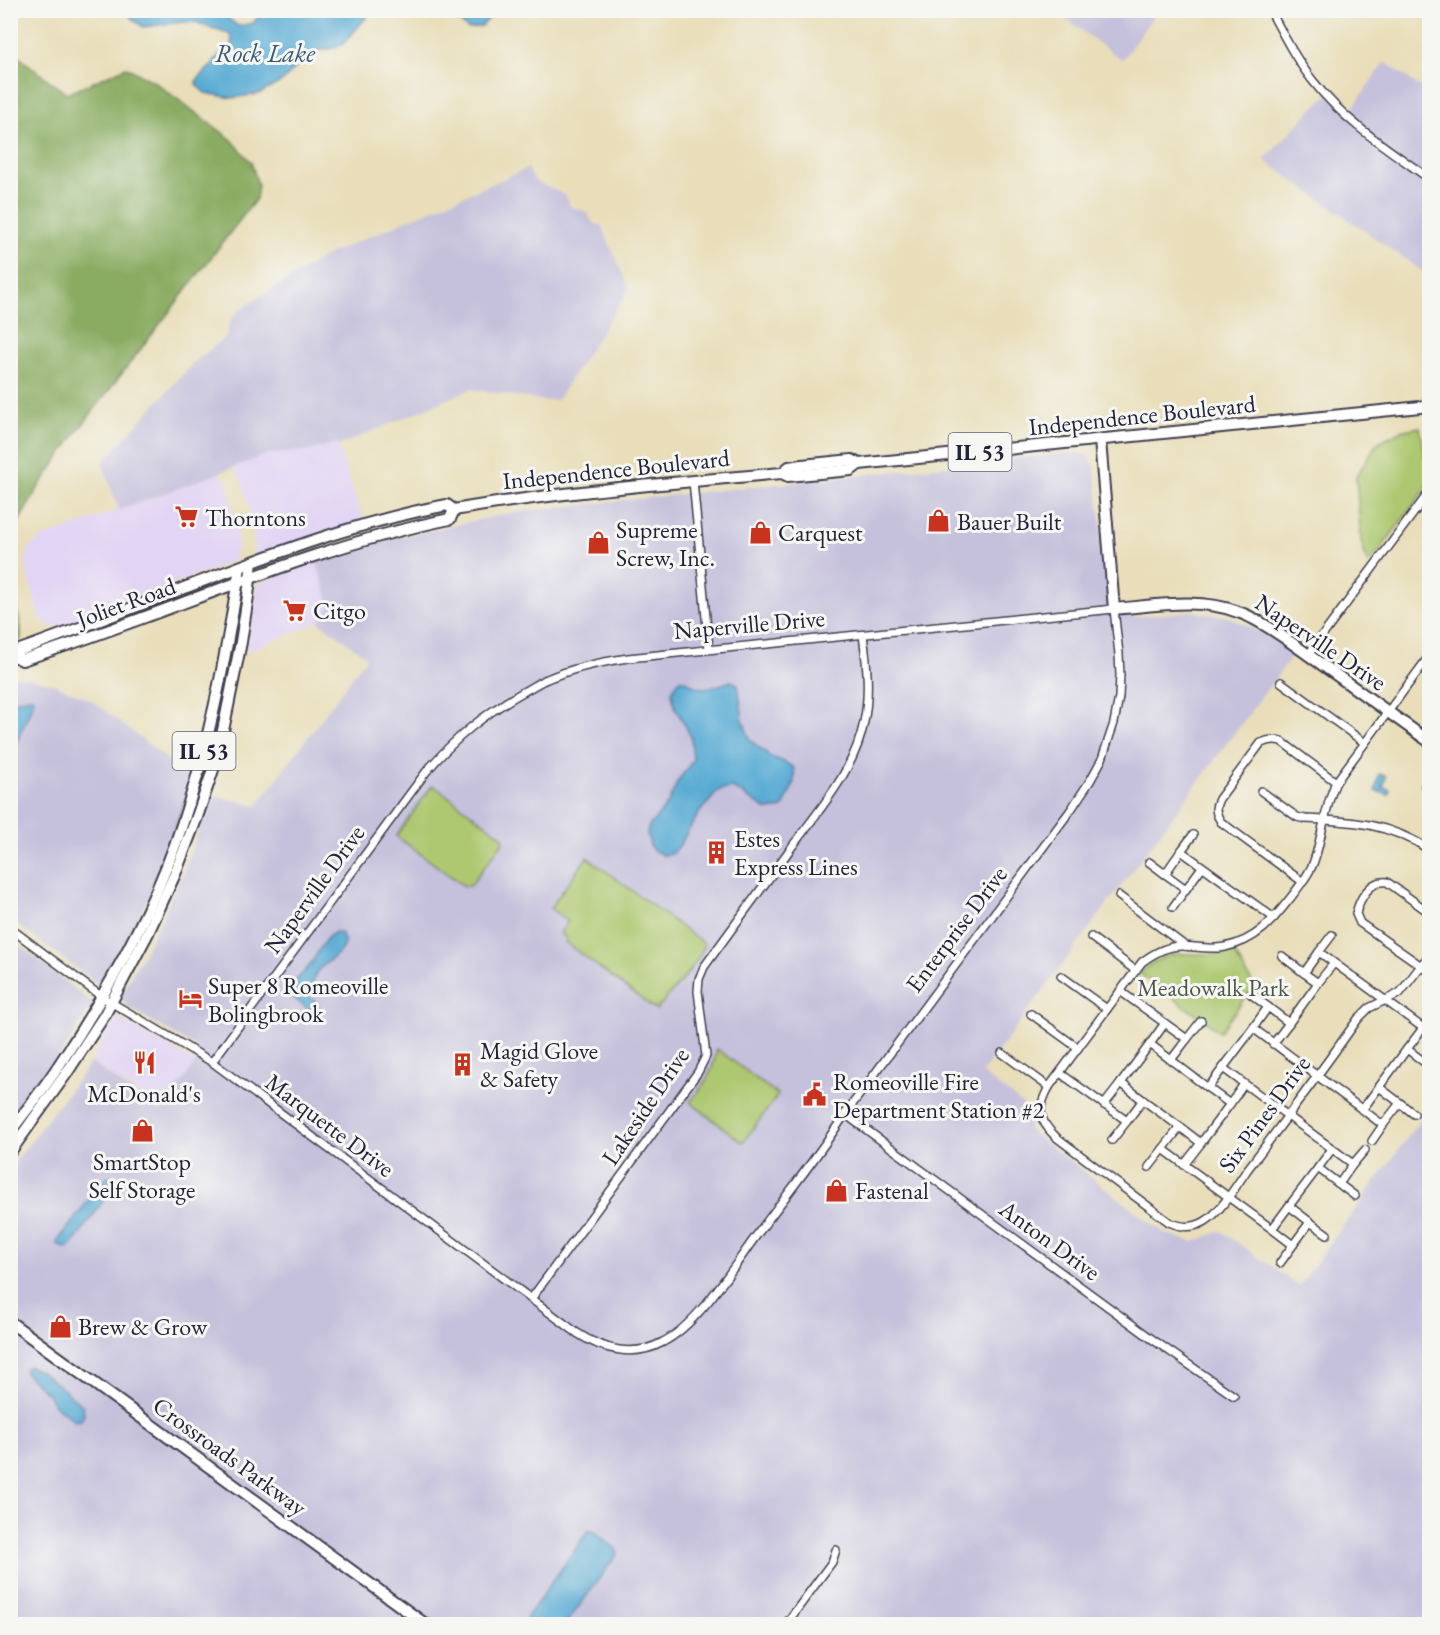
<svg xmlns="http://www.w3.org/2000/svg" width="1440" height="1635" font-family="'EB Garamond',serif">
<rect width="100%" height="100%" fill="#f6f6f2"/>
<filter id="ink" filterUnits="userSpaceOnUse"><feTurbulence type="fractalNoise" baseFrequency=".0167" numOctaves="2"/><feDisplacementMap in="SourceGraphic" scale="12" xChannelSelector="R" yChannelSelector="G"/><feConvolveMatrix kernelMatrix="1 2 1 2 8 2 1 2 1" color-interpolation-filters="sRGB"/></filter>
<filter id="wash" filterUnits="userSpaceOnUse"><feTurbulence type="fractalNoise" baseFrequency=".008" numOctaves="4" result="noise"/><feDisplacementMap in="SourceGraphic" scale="24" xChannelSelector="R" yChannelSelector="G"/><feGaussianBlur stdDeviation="1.35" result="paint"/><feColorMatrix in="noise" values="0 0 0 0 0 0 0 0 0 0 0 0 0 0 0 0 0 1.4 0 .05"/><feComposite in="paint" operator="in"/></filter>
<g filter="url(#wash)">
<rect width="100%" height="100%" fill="#e9deb9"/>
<!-- built -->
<g fill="#e1d4f4">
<polygon points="337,443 364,523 254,560 254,538 248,505 243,486 234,467 267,454 309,451"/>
<polygon points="217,474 222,476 226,480 237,523 237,547 235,558 231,562 65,625 55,627 46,624 39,617 25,563 27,552 32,544 41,538"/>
<polygon points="316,561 331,606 319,622 245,652 258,584"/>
<polygon points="115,1016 196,1063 162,1110 91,1062"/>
</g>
<!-- industrial -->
<g fill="#c5c0db">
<polygon points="1055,11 1157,11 1122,60"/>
<polygon points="1385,62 1429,93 1429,276 1264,160 1314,107 1331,92 1346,110 1351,110"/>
<polygon points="528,168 535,181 565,195 571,207 587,212 593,223 602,226 629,289 557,400 546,401 471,389 338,446 336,443 309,451 267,454 217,474 119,510 102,463 192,364 226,337 230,321 238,311 329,254"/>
<polygon points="1077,452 1088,456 1095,468 1109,595 1132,617 1191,611 1229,617 1267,635 1295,652 982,1073 1035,1114 1028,1129 1164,1233 1193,1242 1221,1231 1299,1286 1429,1108 1429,1624 11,1624 10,1355 28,1332 11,1319 11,1167 91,1062 160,1112 196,1063 197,1048 128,1007 122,1000 122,993 160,922 185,868 211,795 257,806 367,657 319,622 331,606 316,561 391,539 515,512"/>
<polygon points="11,675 51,683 91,700 192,778 183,808 148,898 103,988 11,920"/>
<polygon points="10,937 93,1004 57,1061 11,1122"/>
</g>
<!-- green -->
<g fill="#adc86f" stroke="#687555" stroke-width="1.5">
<polygon points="1420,427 1425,457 1429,461 1429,484 1374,558 1367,563 1361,540 1356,477 1377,443 1400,431"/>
<polygon points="227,671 214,756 169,878 143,928"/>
<polygon points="432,786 434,786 503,837 503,842 470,886 464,886 396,836"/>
<path d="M587,857L704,944C702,961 668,996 656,1010L565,942L567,939L560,933L568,921L550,908Z"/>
<path d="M1234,952L1254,986L1220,1032L1140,974C1171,941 1195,960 1234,952Z"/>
<polygon points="717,1049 778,1095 744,1141 742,1142 690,1102 706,1081 713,1066"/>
</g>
<!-- forest -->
<g fill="#8aac62" stroke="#56674e" stroke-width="1.5">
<polygon points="11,51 67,94 126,67 153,81 231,139 251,162 258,185 256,199 77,432 40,485 11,535"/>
<path d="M11,593C15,608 26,629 19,644L11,646Z"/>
</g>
<!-- water -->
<g fill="#59abd4" stroke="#3e6688" stroke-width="1.5">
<polygon points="130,11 226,11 228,18 238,26 253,23 263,11 372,11 343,44 330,49 314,51 307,56 283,81 259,94 232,98 205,93 196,85 196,81 212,65 221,53 228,52 232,48 231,35 222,31 204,26 196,22 184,22 143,27 130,17"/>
<polygon points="446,11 496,11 482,26 468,29"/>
<path d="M679,680C687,679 690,684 697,687C707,690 722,684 731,681L738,684L743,720L750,740L771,757L782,761L794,768C796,788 789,790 783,808L767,810L733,788L719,790L699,813L679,846L672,854L663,855L653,850L650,846L647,833L649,826L667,805L678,781L693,760L691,737L676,709L673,699L672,691Z"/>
<polygon points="29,697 33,698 34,701 11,756 11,702"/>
<polygon points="1379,774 1386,776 1383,787 1390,789 1389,795 1375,791"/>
<path d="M336,932L341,933C357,958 304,962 314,990L309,996L318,1004V1014H315L291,996C291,992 290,991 292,987C295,978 305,973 310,965C318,954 323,937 336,932Z"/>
<polygon points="108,1177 114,1179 113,1187 73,1244 69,1248 61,1247 57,1243 58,1241 103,1181"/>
<path d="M28,1366C45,1371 68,1394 83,1406L84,1414L81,1420L75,1421L54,1405L49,1395L27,1375L24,1370Z"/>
<polygon points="589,1530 595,1532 616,1549 617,1552 616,1556 566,1624 522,1624"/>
</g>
</g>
<g filter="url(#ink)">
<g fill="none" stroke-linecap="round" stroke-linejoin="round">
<defs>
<g id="street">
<path d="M1270,10C1283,34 1296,60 1313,81C1345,122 1388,149 1430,179"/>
<polyline points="693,481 709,649"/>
<polyline points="1308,655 1430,491"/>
<path d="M1430,655L1336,782C1324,808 1323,835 1314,861C1310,874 1300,885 1292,896C1273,920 1258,940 1225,947C1211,950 1198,947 1184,946C1168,945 1155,952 1142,962L1049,1087C1037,1109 1038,1120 1056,1137L1169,1222C1181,1227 1191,1229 1204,1222C1220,1213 1236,1186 1247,1170C1285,1120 1322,1070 1358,1019L1369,1008L1400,993L1430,954"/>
<polyline points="1281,682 1365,743"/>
<polyline points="1425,786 1430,789"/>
<path d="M1261,791L1297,817L1305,819C1352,821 1389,823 1430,850"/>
<polyline points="1181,851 1193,835"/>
<polyline points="1149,862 1165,874"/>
<polyline points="1202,867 1186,889 1165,874 1181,851 1274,918"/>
<path d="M1303,882L1221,822C1216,814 1214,808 1219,799L1261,743C1268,740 1274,739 1281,741L1336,782"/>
<polyline points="1119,896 1185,946"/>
<polyline points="1173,907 1186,889"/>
<path d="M1430,913L1387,882C1370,880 1359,899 1356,914L1360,923L1430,972"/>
<path d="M10,928L102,997L212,1062L577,1333C603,1350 634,1358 663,1342C698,1325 735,1264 759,1232C788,1193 819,1155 845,1114L1070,811L1090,781L1102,759L1114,723L1119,697L1120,675L1119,654L1114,609L628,658C601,662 573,668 547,679C539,682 531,688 523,692C484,714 455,738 426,772L212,1062"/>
<polyline points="1091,937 1135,970"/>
<polyline points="1319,952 1332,935"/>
<polyline points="1282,956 1304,973"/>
<polyline points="1334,963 1318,983 1304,973 1319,952 1430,1033"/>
<polyline points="1061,976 1107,1009"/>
<polyline points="1120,991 1187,1039 1171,1060 1150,1044 1165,1023"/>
<polyline points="1251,994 1268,1007"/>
<polyline points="1031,1014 1078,1048"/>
<polyline points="1289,1023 1318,983"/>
<polyline points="1423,1028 1407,1049 1428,1065 1430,1063"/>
<polyline points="1187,1039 1201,1021"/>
<polyline points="1273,1044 1289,1023 1268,1007 1253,1028 1383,1125 1400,1103 1379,1087 1362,1110"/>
<polyline points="1002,1053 1049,1087"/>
<polyline points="1171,1060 1208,1088"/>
<polyline points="1223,1068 1253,1028"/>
<polyline points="1060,1073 1127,1121 1143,1100 1121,1083 1104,1105"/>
<polyline points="1121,1083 1150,1044"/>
<polyline points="1244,1084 1230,1104 1208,1088 1223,1068 1353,1164 1339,1184 1318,1168 1332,1149"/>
<polyline points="1379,1087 1407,1049"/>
<polyline points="1143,1100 1180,1127"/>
<polyline points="1400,1103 1414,1114"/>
<polyline points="845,1114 1152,1339 1234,1396"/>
<polyline points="1112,1140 1127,1121"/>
<polyline points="1372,1141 1383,1125"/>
<polyline points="1201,1143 1230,1104"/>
<polyline points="1353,1164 1365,1150"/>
<polyline points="1184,1165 1201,1143 1180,1127 1163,1149 1272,1229 1289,1206 1310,1222 1293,1245 1272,1229"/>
<polyline points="1149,1167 1163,1149"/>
<polyline points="1339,1184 1355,1196"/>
<polyline points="1289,1206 1318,1168"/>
<polyline points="1310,1222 1327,1234"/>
<polyline points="1280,1263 1293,1245"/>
<path d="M531,1299L698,1072L706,1056L698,991L699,979L704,967C733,927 762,888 791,848C819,810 855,770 864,722C870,693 867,664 863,635"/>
<polyline points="786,1624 832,1562 836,1550"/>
</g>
<g id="secondary">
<path d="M1100,440L1114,609C1154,606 1199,597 1238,612C1254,617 1268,627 1282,636L1430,742"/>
<polyline points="10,1322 425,1624"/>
</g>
<g id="primary">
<polyline points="782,473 789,467 802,465 852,460 859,464"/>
<path d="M15,656L17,651C93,624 167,594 242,566C309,541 377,518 447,505L454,510C562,491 673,483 782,473L788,476L851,470L859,464L1430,406"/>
<path d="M11,658L15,656L22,660C165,615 302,549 450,519L454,510"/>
<path d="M10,1132C27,1109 46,1086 61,1062C106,994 147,921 175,845C208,753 225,662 240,567"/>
<polyline points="10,1152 66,1074 104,1016 147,935 175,874 197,817 218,755 241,642 248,596 252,562"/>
</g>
</defs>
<!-- street casing -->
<use href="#street" stroke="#403e4e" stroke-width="10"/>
<!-- secondary casing -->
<use href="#secondary" stroke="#403e4e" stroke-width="14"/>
<!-- primary casing -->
<use href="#primary" stroke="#403e4e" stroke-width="14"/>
<!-- street -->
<use href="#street" stroke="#fff" stroke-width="7"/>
<!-- secondary -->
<use href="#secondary" stroke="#fff" stroke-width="10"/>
<!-- primary -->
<use href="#primary" stroke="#fff" stroke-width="10"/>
</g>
</g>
<!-- icons -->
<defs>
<symbol id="supermarket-bare" viewBox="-9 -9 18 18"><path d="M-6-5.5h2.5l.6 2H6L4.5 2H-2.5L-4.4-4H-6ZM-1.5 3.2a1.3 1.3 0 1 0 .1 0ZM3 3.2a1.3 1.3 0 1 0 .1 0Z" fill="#c8321e" stroke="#f6f6f2" stroke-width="2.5" paint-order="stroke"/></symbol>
<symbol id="shop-bare" viewBox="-9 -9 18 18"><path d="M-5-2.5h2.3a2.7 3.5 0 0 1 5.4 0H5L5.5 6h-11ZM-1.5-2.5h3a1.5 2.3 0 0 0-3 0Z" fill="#c8321e" stroke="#f6f6f2" stroke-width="2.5" paint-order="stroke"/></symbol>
<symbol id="building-bare" viewBox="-9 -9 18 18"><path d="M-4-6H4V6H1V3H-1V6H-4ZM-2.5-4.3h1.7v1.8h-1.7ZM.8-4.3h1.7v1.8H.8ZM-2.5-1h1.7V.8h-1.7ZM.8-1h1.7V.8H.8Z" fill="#c8321e" stroke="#f6f6f2" stroke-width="2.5" paint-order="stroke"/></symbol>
<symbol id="hotel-bare" viewBox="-9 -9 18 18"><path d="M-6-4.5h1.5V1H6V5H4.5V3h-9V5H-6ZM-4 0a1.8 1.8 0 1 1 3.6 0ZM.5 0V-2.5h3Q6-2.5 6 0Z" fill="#c8321e" stroke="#f6f6f2" stroke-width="2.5" paint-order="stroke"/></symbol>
<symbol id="restaurant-bare" viewBox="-9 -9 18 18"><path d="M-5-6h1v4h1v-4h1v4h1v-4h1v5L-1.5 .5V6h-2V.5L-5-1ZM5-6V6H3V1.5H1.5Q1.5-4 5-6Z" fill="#c8321e" stroke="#f6f6f2" stroke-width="2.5" paint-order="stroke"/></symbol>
<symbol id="civic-bare" viewBox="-9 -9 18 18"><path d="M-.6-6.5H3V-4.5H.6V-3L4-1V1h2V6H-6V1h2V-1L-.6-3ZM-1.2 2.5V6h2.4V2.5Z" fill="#c8321e" stroke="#f6f6f2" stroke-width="2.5" paint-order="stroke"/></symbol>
</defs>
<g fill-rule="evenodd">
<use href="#supermarket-bare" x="170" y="500" width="33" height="33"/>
<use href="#shop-bare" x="922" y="504" width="33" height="33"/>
<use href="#shop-bare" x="744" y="516" width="33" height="33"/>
<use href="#shop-bare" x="582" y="526" width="33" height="33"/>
<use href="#supermarket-bare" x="278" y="594" width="33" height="33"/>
<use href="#building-bare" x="700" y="836" width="33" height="33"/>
<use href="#hotel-bare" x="174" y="982" width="33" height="33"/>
<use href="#restaurant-bare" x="128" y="1046" width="33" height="33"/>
<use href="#building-bare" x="446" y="1048" width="33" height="33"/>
<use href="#civic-bare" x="798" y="1078" width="33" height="33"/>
<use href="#shop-bare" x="126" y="1114" width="33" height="33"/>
<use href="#shop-bare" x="820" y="1174" width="33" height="33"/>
<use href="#shop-bare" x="44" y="1310" width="33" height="33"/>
</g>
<g text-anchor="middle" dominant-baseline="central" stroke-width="6" stroke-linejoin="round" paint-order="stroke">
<!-- shield labels -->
<g fill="#f6f6f2" stroke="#626272" stroke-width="1.5">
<rect x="948.5" y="433" width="63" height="38" rx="4.5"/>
<rect x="172.5" y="732" width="63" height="38" rx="4.5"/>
</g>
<g font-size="22" font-weight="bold" fill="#22223b">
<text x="980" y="452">IL 53</text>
<text x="204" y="751">IL 53</text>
</g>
<!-- street labels -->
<g font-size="24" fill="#22223b" stroke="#f6f6f2">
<text transform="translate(1142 415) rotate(-6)">Independence Boulevard</text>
<text transform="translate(616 469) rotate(-6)">Independence Boulevard</text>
<text transform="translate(126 602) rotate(-20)">Joliet Road</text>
<text transform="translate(749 624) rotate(-5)">Naperville Drive</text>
<text transform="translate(1321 642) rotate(34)">Naperville Drive</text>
<text transform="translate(314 889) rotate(-54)">Naperville Drive</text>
<text transform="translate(956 929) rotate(-53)">Enterprise Drive</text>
<text transform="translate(645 1106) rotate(-56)">Lakeside Drive</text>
<text transform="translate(1264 1114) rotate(-54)">Six Pines Drive</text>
<text transform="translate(330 1125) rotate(37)">Marquette Drive</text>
<text transform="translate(1050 1240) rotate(36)">Anton Drive</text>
<text transform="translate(230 1456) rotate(36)">Crossroads Parkway</text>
</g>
<!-- poi labels -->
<g font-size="24" fill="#22223b" stroke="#f6f6f2" text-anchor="start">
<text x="205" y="517">Thorntons</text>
<text x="957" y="521">Bauer Built</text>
<text x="616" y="529">Supreme<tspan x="616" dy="28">Screw, Inc.</tspan></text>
<text x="778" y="532">Carquest</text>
<text x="313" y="610">Citgo</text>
<text x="734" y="838">Estes<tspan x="734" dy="28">Express Lines</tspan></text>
<text x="208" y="985">Super 8 Romeoville<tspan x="208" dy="28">Bolingbrook</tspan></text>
<text x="480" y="1050">Magid Glove<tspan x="480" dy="28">&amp; Safety</tspan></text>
<text x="833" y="1081">Romeoville Fire<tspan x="833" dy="28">Department Station #2</tspan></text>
<text x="144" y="1093" text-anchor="middle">McDonald's</text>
<text x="142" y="1161" text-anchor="middle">SmartStop<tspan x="142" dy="28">Self Storage</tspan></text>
<text x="855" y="1190">Fastenal</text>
<text x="78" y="1326">Brew &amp; Grow</text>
</g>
<!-- park labels -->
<g font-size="24" fill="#4c544b" stroke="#f6f6f2">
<text x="1213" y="987">Meadowalk Park</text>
</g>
<!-- water labels -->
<g font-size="26" font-style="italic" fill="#385978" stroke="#f6f6f2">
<text x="265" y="53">Rock Lake</text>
</g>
</g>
<!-- margin -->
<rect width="1440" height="1635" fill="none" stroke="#f6f6f2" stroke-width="36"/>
</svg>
